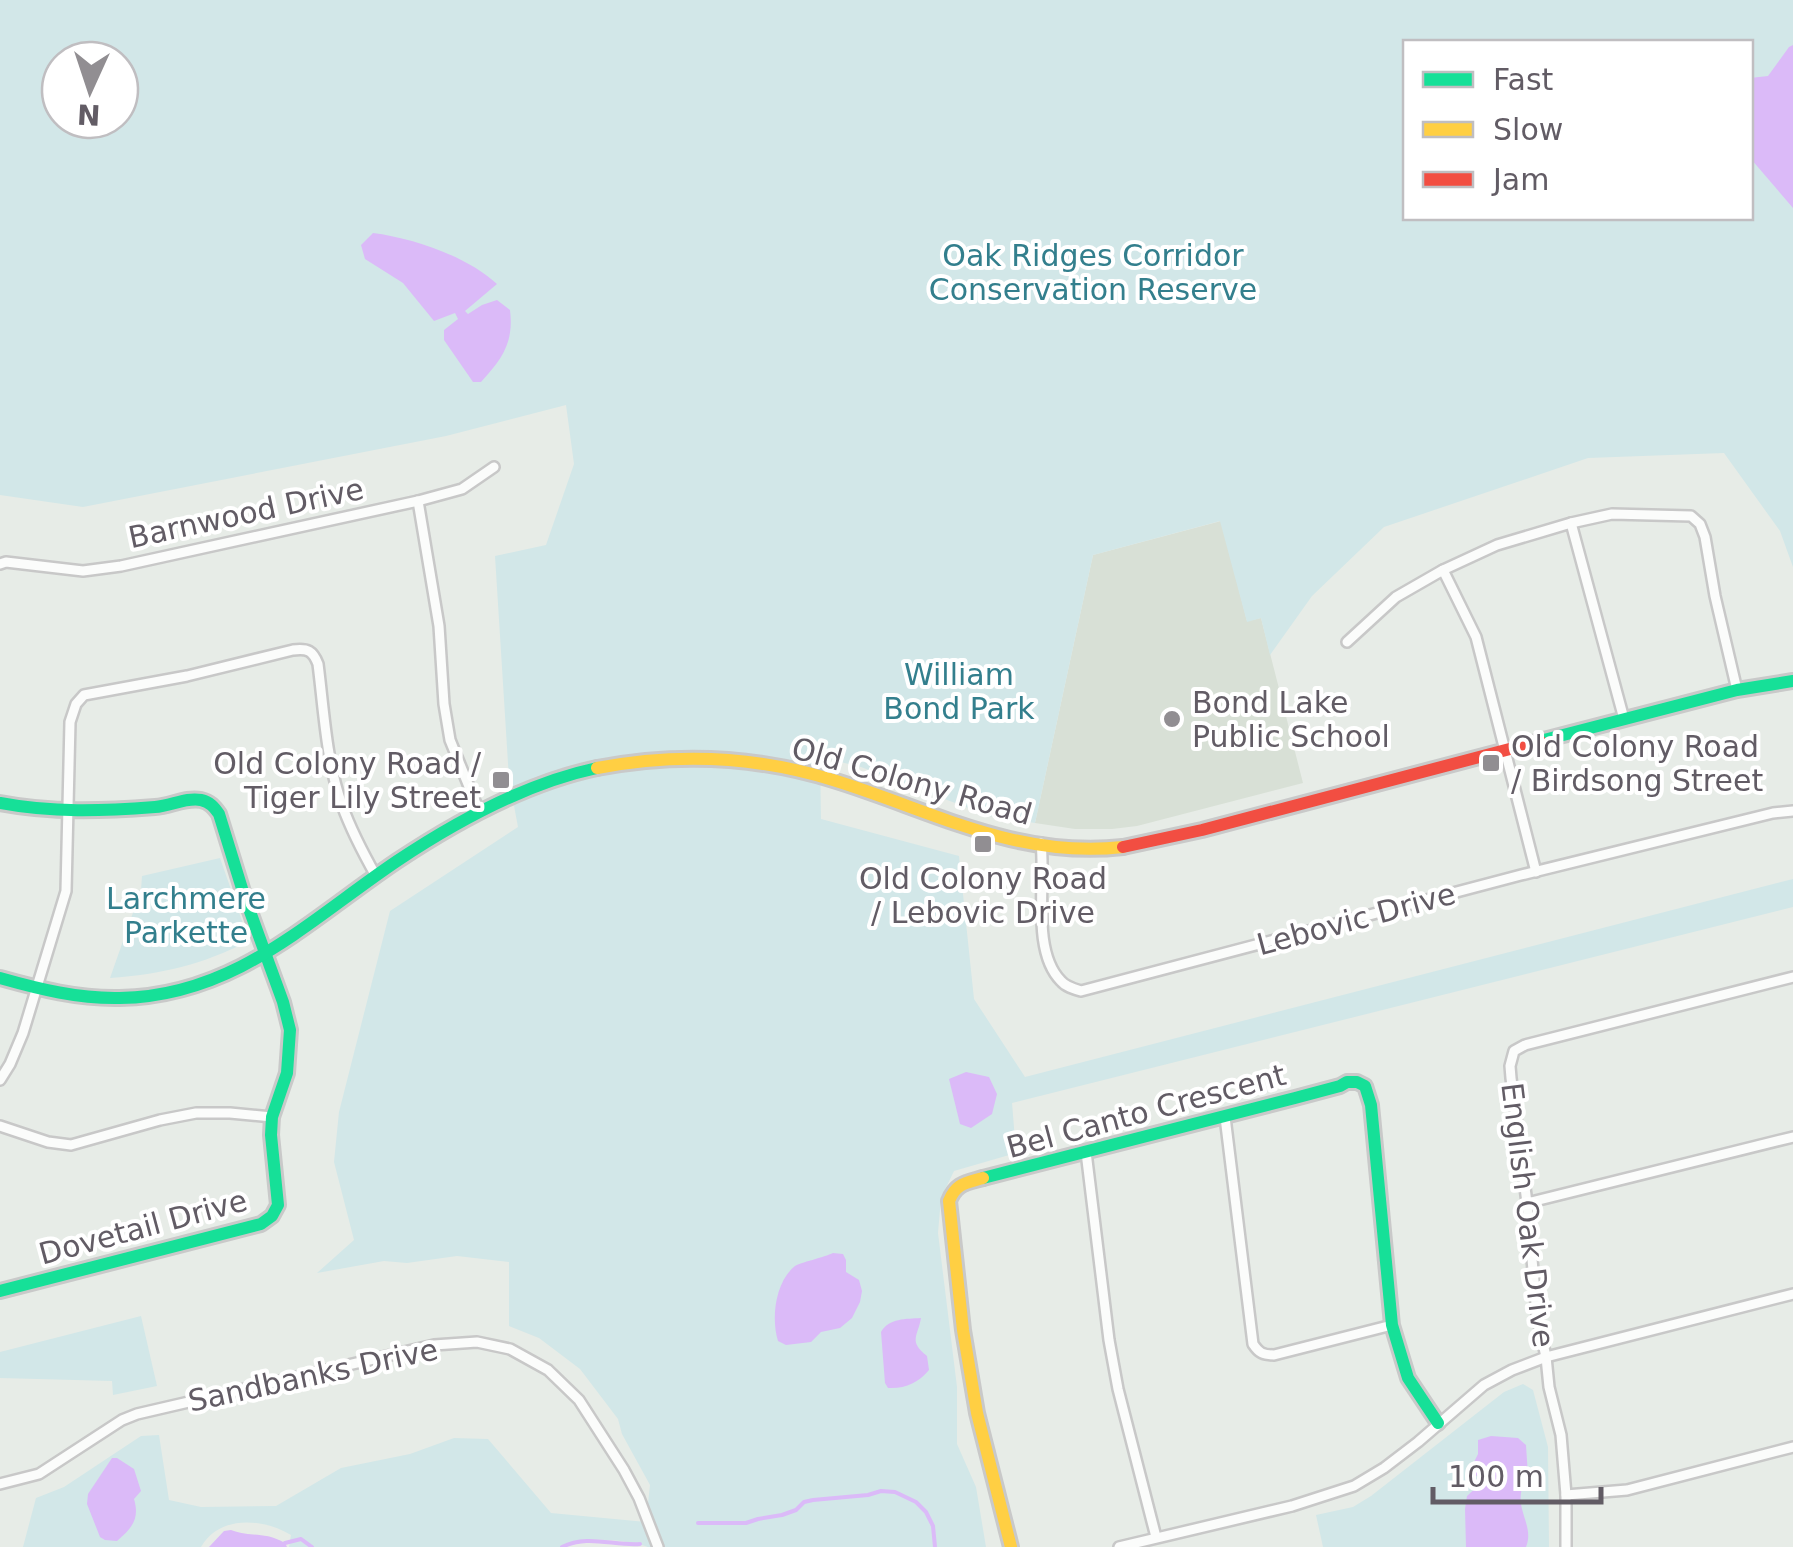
<svg xmlns="http://www.w3.org/2000/svg" width="1793" height="1547" font-family="'DejaVu Sans',sans-serif">
<rect width="100%" height="100%" fill="#e7ece7"/>
<!-- education -->
<polygon fill="#d8e0d6" points="1221,521 1247,621 1261,618 1303,783 1137,826 1112,829 1075,829 1035,823 1093,555"/>
<!-- green -->
<g fill="#d2e7e8" fill-rule="evenodd">
<path d="M0,0H1793V567L1780,531L1724,453L1588,458L1384,527L1312,596L1270,655L1261,618L1247,622L1220,521L1093,555L1035,823L989,816L861,767L820,757L821,819L959,856L974,999L1025,1077L1793,879V907L1012,1103L1016,1153L954,1171L941,1198L938,1233L957,1387V1444L976,1487L986,1547H648C629,1540 582,1535 566,1547H289L291,1535C263,1518 219,1515 201,1547H23L36,1498L64,1487L141,1436L159,1435L169,1500L201,1507L276,1506L341,1468L410,1454L454,1438L488,1439L551,1513L646,1522L650,1485L622,1434L618,1419L580,1369L539,1338L509,1326V1262L457,1256L407,1263L384,1261L317,1273L354,1240L334,1162L339,1112L390,911L518,827L509,779L495,556L546,545L574,464L566,405L446,436L83,507L0,495ZM1406,42H1750V218H1406ZM60,60H120V120H60Z"/>
<path d="M220,858L249,941C201,965 163,974 110,978L141,890L142,876Z"/>
<polygon points="141,1316 157,1386 113,1395 112,1381 0,1378 0,1352"/>
<polygon points="1523,1384 1533,1390 1548,1447 1549,1547 1323,1547 1316,1515 1353,1507 1371,1496 1504,1392"/>
</g>
<!-- water -->
<g fill="#dbbaf8">
<polygon points="1793,45 1793,208 1751,159 1750,78 1768,76 1789,47"/>
<path d="M373,233C412,238 467,256 497,284L465,311L468,314L482,305L497,300L510,310C514,343 502,359 481,382H473L444,340V330L458,319L455,313L434,321L403,283L365,259L361,245Z"/>
<polygon points="966,1072 989,1077 997,1094 992,1114 971,1128 960,1124 949,1079"/>
<path d="M833,1253L843,1254L846,1260V1272L859,1280L862,1291L860,1302L852,1318L840,1328L821,1332L811,1342L786,1345L778,1341C771,1319 775,1282 795,1266C799,1263 825,1257 833,1253Z"/>
<path d="M921,1318C918,1336 908,1341 927,1356L929,1370C918,1383 905,1389 888,1388L885,1383L881,1332C889,1318 906,1319 921,1318Z"/>
<path d="M1491,1436L1518,1438L1526,1445L1528,1476C1508,1505 1536,1523 1526,1547H1466L1465,1509L1467,1496L1482,1482L1481,1477L1474,1475L1471,1468L1478,1454V1440Z"/>
<path d="M112,1458H117L134,1469L141,1491L134,1499C140,1519 132,1528 117,1541L105,1540L100,1537L87,1504L88,1494Z"/>
<path d="M231,1530C254,1538 263,1531 285,1543L287,1547H209L224,1531Z"/>
</g>
<g fill="none" stroke-linecap="round" stroke-linejoin="round">
<!-- stream -->
<g stroke="#dbbaf8" stroke-width="4">
<polyline points="698,1523 746,1523 758,1519 782,1515 796,1510 804,1502 813,1500 868,1495 881,1491 895,1492 916,1502 926,1512 933,1526 935,1547"/>
<polyline points="285,1543 301,1539 312,1547"/>
<path d="M562,1547C588,1534 613,1546 640,1544"/>
</g>
<defs>
<g id="street">
<polyline points="418,501 439,626 444,704 450,740 479,811"/>
<polyline points="1571,523 1624,719"/>
<polyline points="0,564 6,562 83,571 121,566 418,501 462,489 494,467"/>
<polyline points="1443,570 1476,637 1536,872"/>
<polyline points="1347,642 1396,597 1443,570 1497,545 1571,523 1612,514 1691,516 1700,524 1705,537 1715,596 1737,690"/>
<path d="M1041,843C1046,882 1031,951 1061,981C1066,987 1074,989 1081,991L1521,875L1773,813L1793,811"/>
<path d="M0,1080L10,1064L23,1033L66,891L70,722L76,704L84,695L187,676L293,650C308,648 313,651 318,664C324,711 326,760 342,805C351,830 363,853 376,876"/>
<path d="M1225,1117L1253,1344C1259,1353 1263,1355 1274,1355L1392,1325"/>
<polyline points="0,1126 48,1142 71,1145 160,1120 196,1113 230,1113 272,1117"/>
<polyline points="1086,1152 1109,1340 1118,1389 1156,1537"/>
<polyline points="1527,1203 1793,1137"/>
<polyline points="0,1484 39,1474 122,1420 137,1414 434,1345 477,1342 510,1349 548,1370 579,1400 624,1470 639,1498 658,1547"/>
<polyline points="1566,1495 1627,1490 1793,1447"/>
<polyline points="1119,1547 1292,1506 1354,1486 1384,1468 1418,1442 1484,1385 1512,1370 1546,1357 1793,1294"/>
<polyline points="1566,1547 1566,1495 1561,1435 1549,1387 1546,1357 1537,1315 1527,1203 1511,1078 1510,1066 1514,1051 1525,1045 1793,977"/>
</g>
<g id="fast">
<polyline points="1540,741 1737,690 1793,681"/>
<path d="M0,803C52,813 103,811 155,807C171,806 186,797 201,800C210,802 214,807 219,814L244,895L283,1002L290,1030L287,1073L272,1117L271,1135L278,1205L272,1216L261,1224L0,1291"/>
<path d="M0,978C39,989 79,999 120,998C235,996 308,921 397,861C457,821 526,783 597,768"/>
<polyline points="983,1178 1295,1098 1340,1086 1347,1082 1357,1082 1365,1086 1371,1105 1392,1325 1408,1378 1438,1423"/>
</g>
<g id="slow">
<path d="M597,768C676,753 756,756 833,780C931,810 1015,859 1123,847"/>
<path d="M983,1178C966,1183 956,1183 949,1201L963,1330L977,1413L1011,1547"/>
</g>
<polyline id="jam" points="1123,847 1202,830 1540,741"/>
</defs>
<!-- street casing -->
<use href="#street" stroke="#c8c8c8" stroke-width="14"/>
<!-- fast casing -->
<use href="#fast" stroke="#c9c9c9" stroke-width="18"/>
<!-- slow casing -->
<use href="#slow" stroke="#c9c9c9" stroke-width="18"/>
<!-- jam casing -->
<use href="#jam" stroke="#c9c9c9" stroke-width="18"/>
<!-- street -->
<use href="#street" stroke="#fbfcfb" stroke-width="9"/>
<!-- fast -->
<use href="#fast" stroke="#16e098" stroke-width="12"/>
<!-- slow -->
<use href="#slow" stroke="#ffcf43" stroke-width="12"/>
<!-- jam -->
<use href="#jam" stroke="#f24e42" stroke-width="12"/>
</g>
<!-- markers -->
<g fill="#918e92" stroke="#fff" stroke-width="4">
<circle cx="1172" cy="719" r="10"/>
<rect x="1481" y="753" width="20" height="20" rx="5"/>
<rect x="491" y="770" width="20" height="20" rx="5"/>
<rect x="973" y="834" width="20" height="20" rx="5"/>
</g>
<g text-anchor="middle" dominant-baseline="central" stroke-width="8" stroke-linejoin="round" paint-order="stroke">
<!-- park labels -->
<g font-size="30" fill="#337f8d" stroke="#fff">
<text x="1093" y="255">Oak Ridges Corridor<tspan x="1093" dy="34">Conservation Reserve</tspan></text>
<text x="959" y="674">William<tspan x="959" dy="34">Bond Park</tspan></text>
<text x="186" y="898">Larchmere<tspan x="186" dy="34">Parkette</tspan></text>
</g>
<!-- street labels -->
<g font-size="30" fill="#625c65" stroke="#fff">
<text transform="translate(246 513) rotate(-12)">Barnwood Drive</text>
<text transform="translate(912 781) rotate(16)">Old Colony Road</text>
<text transform="translate(1356 919) rotate(-15)">Lebovic Drive</text>
<text transform="translate(1146 1111) rotate(-15)">Bel Canto Crescent</text>
<text transform="translate(1528 1215) rotate(83)">English Oak Drive</text>
<text transform="translate(143 1227) rotate(-15)">Dovetail Drive</text>
<text transform="translate(313 1375) rotate(-12)">Sandbanks Drive</text>
</g>
<!-- poi labels -->
<g font-size="30" fill="#625c65" stroke="#fff" text-anchor="start">
<text x="1192" y="702">Bond Lake<tspan x="1192" dy="34">Public School</tspan></text>
<text x="1511" y="746">Old Colony Road<tspan x="1511" dy="34">/ Birdsong Street</tspan></text>
<text x="481" y="763" text-anchor="end">Old Colony Road /<tspan x="481" dy="34">Tiger Lily Street</tspan></text>
<text x="983" y="878" text-anchor="middle">Old Colony Road<tspan x="983" dy="34">/ Lebovic Drive</tspan></text>
</g>
</g>
<!-- legend -->
<rect x="1403" y="40" width="350" height="180" fill="#ffffff" stroke="#c0bec1" stroke-width="2.5"/>
<rect x="1423" y="72" width="50" height="15" fill="#16e098" stroke="#c0bec1" stroke-width="2.5"/>
<text x="1493" y="90" font-size="30" fill="#625c65">Fast</text>
<rect x="1423" y="122" width="50" height="15" fill="#ffcf43" stroke="#c0bec1" stroke-width="2.5"/>
<text x="1493" y="140" font-size="30" fill="#625c65">Slow</text>
<rect x="1423" y="172" width="50" height="15" fill="#f24e42" stroke="#c0bec1" stroke-width="2.5"/>
<text x="1493" y="190" font-size="30" fill="#625c65">Jam</text>
<!-- north arrow -->
<g transform="translate(90 90) rotate(183)"><circle r="48" fill="#ffffff" stroke="#c0bec1" stroke-width="2.5"/>
<path d="M0-8L18 38L0 25L-18 38Z" fill="#918e92"/>
<text y="-15" font-size="28" font-weight="bold" text-anchor="middle" fill="#625c65">N</text>
</g>
<!-- scale -->
<path d="M1433 1487v15h168v-15" fill="none" stroke="#625c65" stroke-width="5"/>
<text x="1448" y="1487" font-size="30" fill="#625c65" stroke="#ffffff" stroke-width="8" paint-order="stroke">100 m</text>
</svg>
